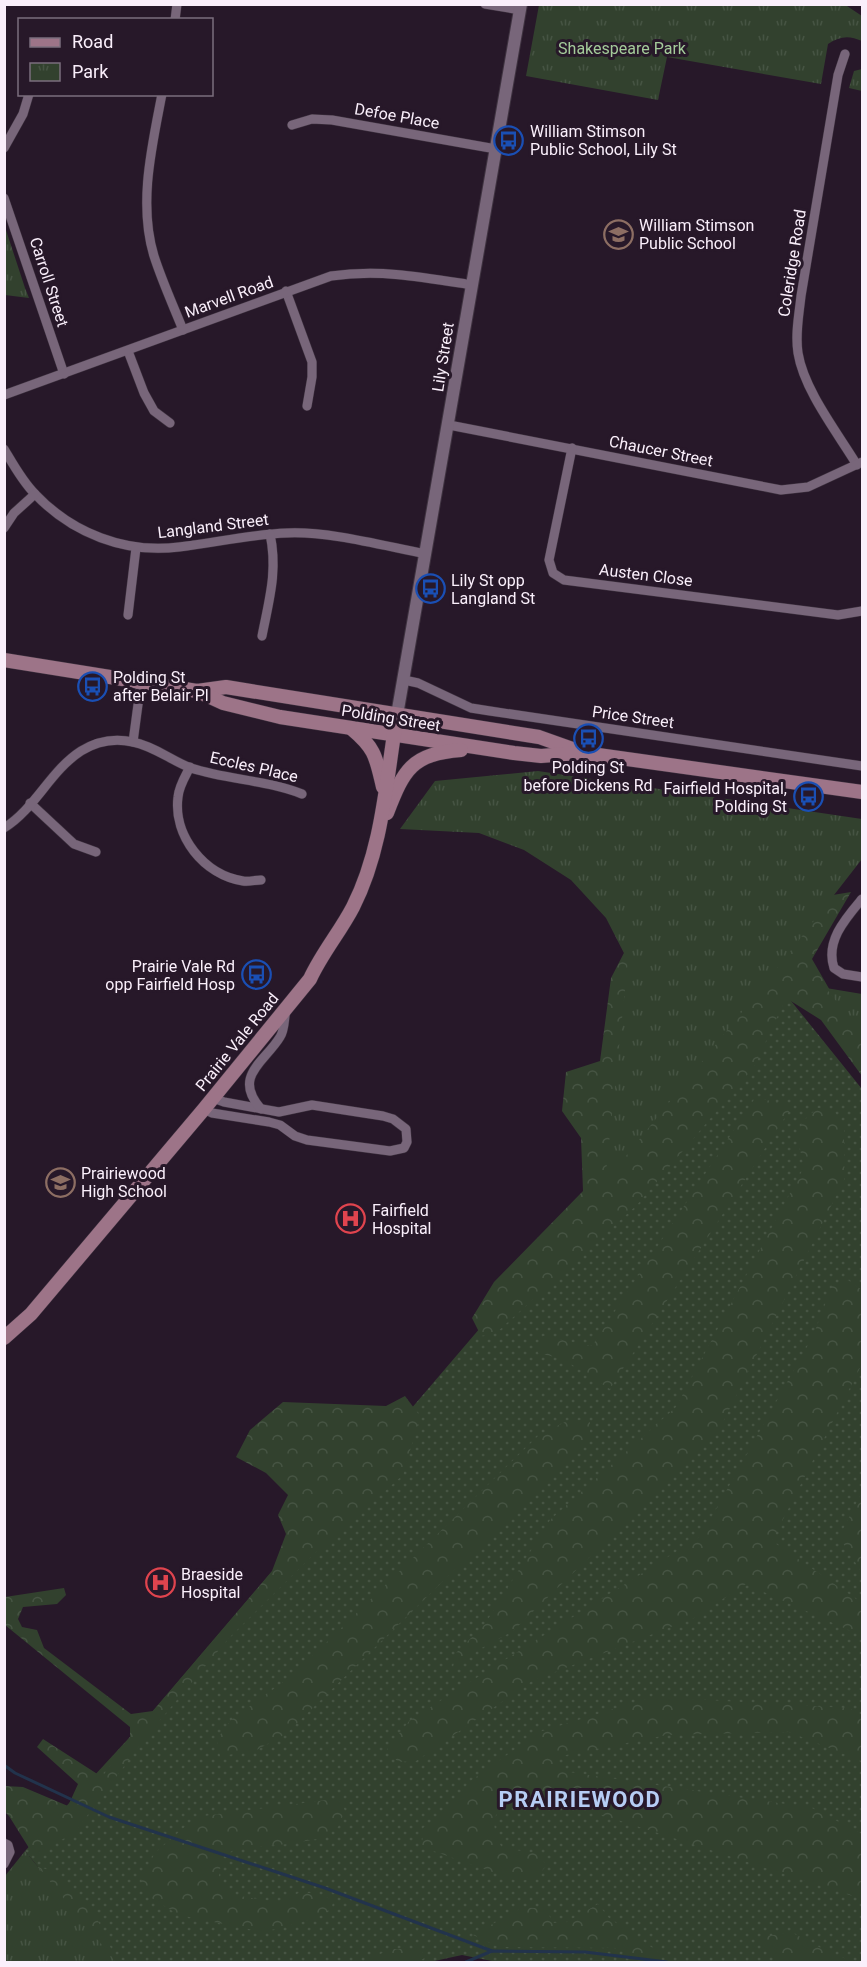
<svg xmlns="http://www.w3.org/2000/svg" width="867" height="1967" font-family="Roboto,sans-serif">
<defs>
<pattern id="grass-dots" width="8" height="8" patternUnits="userSpaceOnUse" patternTransform="scale(1.5)"><rect width="8" height="8" fill="#32412e"/><path d="M2 2h.1M6 6h.1" fill="none" stroke="#465443" stroke-width="1.8" stroke-linecap="round"/></pattern>
<pattern id="forest-crowns" width="20" height="18" patternUnits="userSpaceOnUse" patternTransform="scale(1.5)"><rect width="20" height="18" fill="#32412e"/><path d="M2 6a3 3 0 1 1 6 0M12 15a3 3 0 1 1 6 0" fill="none" stroke="#465443"/></pattern>
<pattern id="park-tufts" width="24" height="20" patternUnits="userSpaceOnUse" patternTransform="scale(1.5)"><rect width="24" height="20" fill="#32412e"/><path d="M3 7l-1-3M5 7V3M7 7l1-3M15 17l-1-3M17 17v-4M19 17l1-3" fill="none" stroke="#465443"/></pattern>
</defs>
<rect width="100%" height="100%" fill="#271829"/>
<!-- grass -->
<polygon fill="url(#grass-dots)" points="771,976 862,1089 862,1962 497,1962 462,1955 430,1962 116,1962 25,1851 139,1727 605,1182"/>
<!-- forest -->
<g fill="url(#forest-crowns)">
<polygon points="851,892 812,959 835,999 862,1005 862,1076 821,1020 786,998 754,1067 637,1205 496,1333 481,1336 472,1318 494,1282 583,1191 581,1138 562,1111 566,1072 600,1061 611,978 627,947 778,904"/>
<polygon points="755,1098 793,1105 610,1389 563,1359 538,1353 543,1336 592,1346"/>
<path d="M818,1108L834,1111L844,1126V1180L717,1434L513,1631L478,1650L452,1672L456,1653L485,1624L550,1520L676,1407L804,1167C798,1137 790,1129 818,1108Z"/>
<polygon points="848,1280 862,1290 862,1364 772,1541 862,1603 862,1636 746,1584 694,1618 532,1681 416,1761 398,1762 387,1749 410,1720 701,1536 813,1336 832,1286"/>
<polygon points="405,1396 420,1416 403,1475 315,1553 229,1638 145,1738 75,1832 34,1856 9,1816 5,1812 5,1786 23,1787 68,1806 78,1784 37,1747 43,1739 102,1777 130,1738 130,1727 5,1625 5,1597 64,1588 66,1595 57,1604 23,1607 18,1619 22,1627 37,1630 44,1648 131,1714 153,1711 272,1571 286,1534 278,1515 288,1495 266,1473 236,1457 250,1430 283,1402 386,1406"/>
<polygon points="571,1419 590,1422 590,1438 287,1733 255,1751 220,1756 217,1739 231,1720 293,1675 539,1435"/>
<polygon points="862,1492 862,1573 839,1537"/>
<path d="M653,1697L848,1708L862,1715V1761L789,1732L667,1735L551,1758L562,1771L812,1808L862,1834V1899L562,1802L504,1801C491,1819 492,1828 502,1848L536,1853L547,1865L535,1879L518,1881L422,1847L423,1828L452,1806L469,1782L539,1732Z"/>
<polygon points="334,1799 341,1802 345,1811 338,1827 323,1838 288,1844 237,1848 222,1857 219,1876 227,1891 234,1895 276,1902 299,1893 316,1893 333,1900 332,1908 316,1918 264,1932 179,1915 145,1894 141,1885 142,1876 155,1853 196,1817"/>
<polygon points="24,1863 53,1871 90,1904 116,1959 133,1962 5,1962"/>
<polygon points="598,1904 609,1918 660,1953 651,1962 644,1962 618,1948 499,1947 473,1935 523,1907 546,1909 553,1923 567,1922"/>
<polygon points="791,1932 836,1956 859,1962 777,1962 755,1938"/>
<polygon points="391,1949 419,1949 426,1957 418,1962 363,1962"/>
</g>
<!-- park -->
<g fill="url(#park-tufts)">
<path d="M844,4L862,16V41C849,35 840,36 828,44L821,84L667,57L658,100L526,76L539,5Z"/>
<polygon points="862,69 862,91 849,88 854,71"/>
<polygon points="4,224 25,288 29,298 5,295"/>
<polygon points="538,771 862,819 862,859 771,976 605,1182 628,961 606,918 571,880 524,850 479,833 400,829 435,781"/>
<polygon points="826,988 862,994 862,1035"/>
<polygon points="25,1851 116,1962 5,1962 5,1876"/>
</g>
<g fill="none" stroke-linecap="round" stroke-linejoin="round">
<!-- stream -->
<g stroke="#22334c" stroke-width="3">
<polyline points="4,1765 15,1773 109,1817 325,1888 492,1951"/>
<polyline points="466,1962 492,1951 585,1952 667,1962"/>
</g>
<defs>
<g id="minor">
<polyline points="485,4 520,10"/>
<polyline points="175,20 177,4"/>
<path d="M845,54L838,75L801,296C799,315 795,334 798,353C804,390 837,432 857,465"/>
<path d="M162,94C152,146 138,204 154,256C162,281 173,305 183,330"/>
<polyline points="292,125 312,119 332,120 496,149"/>
<polyline points="4,148 23,114 29,94"/>
<polyline points="4,198 64,374"/>
<polyline points="286,291 312,362 312,377 307,406"/>
<polyline points="128,351 144,393 154,411 170,423"/>
<path d="M4,395L331,276C381,269 422,277 472,285"/>
<polyline points="449,425 781,490 808,487 862,462"/>
<polyline points="572,448 549,560 553,573 564,580 838,615 862,611"/>
<path d="M4,449C13,464 22,481 35,494C72,533 125,554 179,547C215,543 251,534 287,533C329,531 384,546 426,554"/>
<polyline points="4,528 14,513 35,494"/>
<polyline points="128,615 136,548"/>
<path d="M262,636C269,600 278,571 270,534"/>
<polyline points="404,680 418,683 471,708 490,711 862,766"/>
<polyline points="133,742 141,682"/>
<path d="M190,767C185,777 179,786 178,797C173,836 204,875 243,881C249,882 255,880 261,880"/>
<polyline points="30,803 74,844 96,852"/>
<path d="M4,828C35,809 50,771 81,751C97,741 115,738 133,742C154,746 172,761 191,768C228,780 267,780 302,794"/>
<path d="M862,899C846,918 825,941 834,968L843,974L862,977"/>
<polyline points="204,1109 212,1113 269,1122 280,1125 295,1136 307,1140 390,1151 404,1148 407,1142 406,1129 393,1119 383,1116 312,1105 279,1112 224,1102 213,1098"/>
<path d="M261,1109C232,1076 265,1062 280,1037C285,1030 284,1018 286,1010"/>
<polyline points="4,1843 8,1845 10,1852 4,1864"/>
</g>
<polyline id="tertiary" points="397,715 521,4"/>
<g id="secondary">
<polyline points="4,660 197,691 226,687 539,737 584,753 862,792"/>
<polyline points="197,691 223,703 280,717 514,753 541,756 578,753"/>
<path d="M352,729C376,749 376,758 383,787"/>
<path d="M387,813C404,769 412,754 461,750"/>
<path d="M4,1338L31,1314L204,1109L310,979C322,953 340,932 353,907C383,848 386,780 397,715"/>
</g>
</defs>
<!-- minor casing -->
<use href="#minor" stroke="#3f3340" stroke-width="10"/>
<!-- tertiary casing -->
<use href="#tertiary" stroke="#3f3340" stroke-width="14"/>
<!-- secondary casing -->
<use href="#secondary" stroke="#3f3340" stroke-width="15"/>
<!-- minor -->
<use href="#minor" stroke="#78667a" stroke-width="9"/>
<!-- tertiary -->
<use href="#tertiary" stroke="#78667a" stroke-width="12"/>
<!-- secondary -->
<use href="#secondary" stroke="#9d7488" stroke-width="14"/>
</g>
<!-- icons -->
<defs>
<symbol id="bus-ring" viewBox="-11 -11 22 22"><circle r="9.5" fill="#271829" stroke="#1a4fb4" stroke-width="1.5"/><path d="M-5-6H5V4H4V6H2V4H-2V6H-4V4H-5ZM-3.5-4V0h7V-4ZM-3.5 1.2v1.5H-2V1.2ZM2 1.2v1.5H3.5V1.2Z" fill="#1a4fb4"/></symbol>
<symbol id="school-ring" viewBox="-11 -11 22 22"><circle r="9.5" fill="#271829" stroke="#8d6e63" stroke-width="1.5"/><path d="M0-5L7-2L0 1L-7-2ZM-4 1L0 2.5L4 1V4Q0 6-4 4Z" fill="#8d6e63"/></symbol>
<symbol id="hospital-ring" viewBox="-11 -11 22 22"><circle r="9.5" fill="#271829" stroke="#e0444e" stroke-width="1.5"/><path d="M-5-5h3v3.5h4V-5h3V5h-3V1.5h-4V5h-3Z" fill="#e0444e"/></symbol>
</defs>
<g fill-rule="evenodd">
<use href="#bus-ring" x="492" y="124" width="33" height="33"/>
<use href="#school-ring" x="602" y="218" width="33" height="33"/>
<use href="#bus-ring" x="414" y="572" width="33" height="33"/>
<use href="#bus-ring" x="76" y="670" width="33" height="33"/>
<use href="#bus-ring" x="572" y="722" width="33" height="33"/>
<use href="#bus-ring" x="792" y="780" width="33" height="33"/>
<use href="#bus-ring" x="240" y="958" width="33" height="33"/>
<use href="#school-ring" x="44" y="1166" width="33" height="33"/>
<use href="#hospital-ring" x="334" y="1202" width="33" height="33"/>
<use href="#hospital-ring" x="144" y="1566" width="33" height="33"/>
</g>
<g text-anchor="middle" dominant-baseline="central" stroke-width="6" stroke-linejoin="round" paint-order="stroke">
<!-- park labels -->
<g font-size="16" fill="#a4cb9a" stroke="#271829">
<text x="622" y="48">Shakespeare Park</text>
</g>
<!-- street labels -->
<g font-size="16" fill="#faeffb" stroke="#271829">
<text transform="translate(397 116) rotate(10)">Defoe Place</text>
<text transform="translate(792 263) rotate(-81)">Coleridge Road</text>
<text transform="translate(49 282) rotate(72)">Carroll Street</text>
<text transform="translate(229 297) rotate(-20)">Marvell Road</text>
<text transform="translate(443 357) rotate(-81)">Lily Street</text>
<text transform="translate(661 451) rotate(11)">Chaucer Street</text>
<text transform="translate(213 526) rotate(-7)">Langland Street</text>
<text transform="translate(646 575) rotate(7)">Austen Close</text>
<text transform="translate(633 717) rotate(8)">Price Street</text>
<text transform="translate(391 718) rotate(9)">Polding Street</text>
<text transform="translate(254 767) rotate(13)">Eccles Place</text>
<text transform="translate(237 1042) rotate(-51)">Prairie Vale Road</text>
</g>
<!-- poi labels -->
<g font-size="16" fill="#faeffb" stroke="#271829" text-anchor="start">
<text x="530" y="131">William Stimson<tspan x="530" dy="18">Public School, Lily St</tspan></text>
<text x="639" y="225">William Stimson<tspan x="639" dy="18">Public School</tspan></text>
<text x="451" y="580">Lily St opp<tspan x="451" dy="18">Langland St</tspan></text>
<text x="113" y="677">Polding St<tspan x="113" dy="18">after Belair Pl</tspan></text>
<text x="588" y="767" text-anchor="middle">Polding St<tspan x="588" dy="18">before Dickens Rd</tspan></text>
<text x="787" y="788" text-anchor="end">Fairfield Hospital,<tspan x="787" dy="18">Polding St</tspan></text>
<text x="235" y="966" text-anchor="end">Prairie Vale Rd<tspan x="235" dy="18">opp Fairfield Hosp</tspan></text>
<text x="81" y="1173">Prairiewood<tspan x="81" dy="18">High School</tspan></text>
<text x="372" y="1210">Fairfield<tspan x="372" dy="18">Hospital</tspan></text>
<text x="181" y="1574">Braeside<tspan x="181" dy="18">Hospital</tspan></text>
</g>
<!-- district labels -->
<g font-size="22" font-weight="bold" letter-spacing="1.5" fill="#b6cdf4" stroke="#271829">
<text x="580" y="1799">PRAIRIEWOOD</text>
</g>
</g>
<!-- border -->
<rect width="867" height="1967" fill="none" stroke="#faeffb" stroke-width="12"/>
<!-- legend -->
<rect x="18" y="18" width="195" height="78" fill="#271829" stroke="#7b6e7d" stroke-width="1.5"/>
<rect x="30" y="38" width="30" height="9" fill="#9d7488" stroke="#7b6e7d" stroke-width="1.5"/>
<text x="72" y="48" font-size="18" fill="#faeffb">Road</text>
<rect x="30" y="63" width="30" height="18" fill="url(#park-tufts)" stroke="#7b6e7d" stroke-width="1.5"/>
<text x="72" y="78" font-size="18" fill="#faeffb">Park</text>
</svg>
